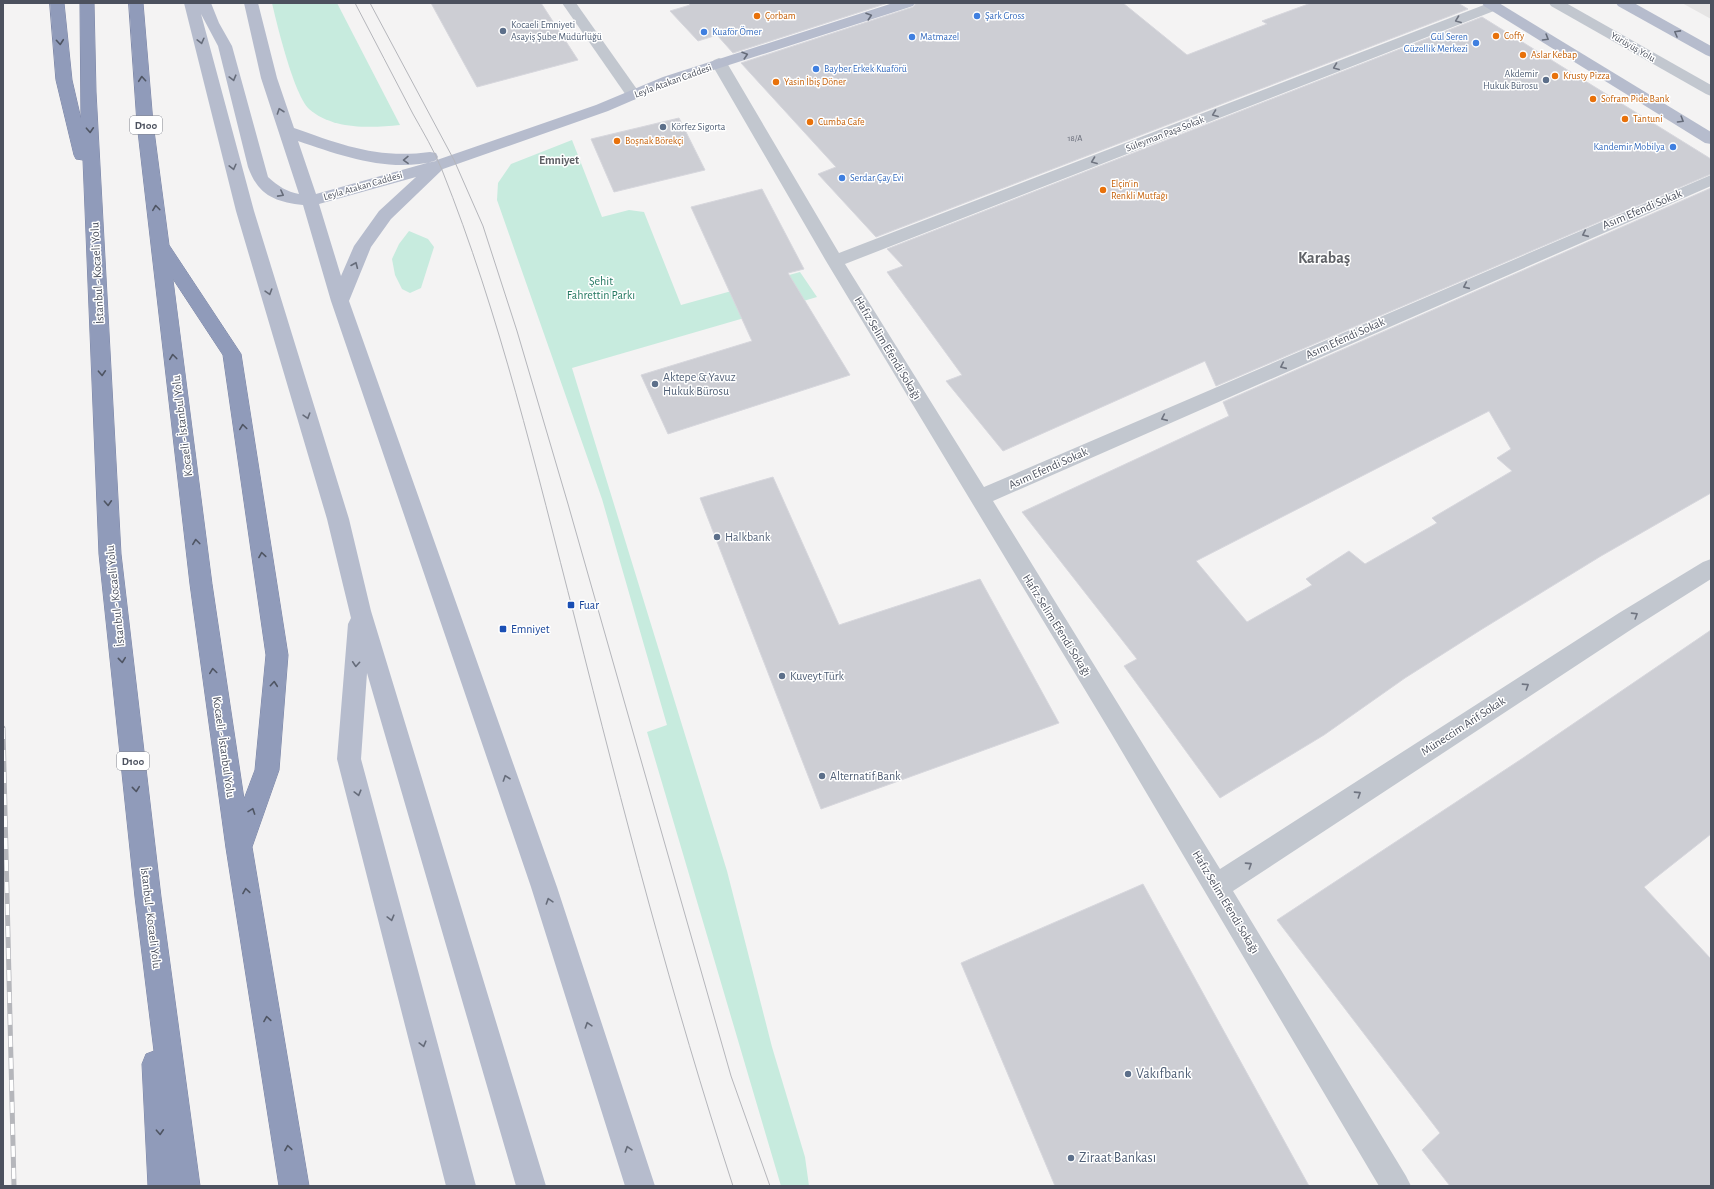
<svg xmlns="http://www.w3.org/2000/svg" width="1714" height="1189" font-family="'Alegreya Sans',sans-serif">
<rect width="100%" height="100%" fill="#f4f3f3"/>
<!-- education -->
<polygon fill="#e5e4e4" points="1682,3 1711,3 1711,19"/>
<!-- green -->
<g fill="#c7ebde">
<path d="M272,3H337L400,125C371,128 333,130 309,109C294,95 277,25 272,3Z"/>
<polygon points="572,140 602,217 629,210 644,212 681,305 800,272 817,297 572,368 727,871 772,1047 805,1157 809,1186 781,1186 647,732 667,725 602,499 497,200 498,183 511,164"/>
<polygon points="409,231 428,239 434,247 421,288 410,293 402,289 395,275 392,259 399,244"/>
</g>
<!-- building -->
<g fill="#cdced4" stroke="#d7d7dd" fill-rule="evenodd">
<polygon points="431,3 541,3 578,60 477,87"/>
<polygon points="688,3 888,3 733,53 717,35 698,41 670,11 690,5"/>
<polygon points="916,3 1123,3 1187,55 1267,24 1262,21 1311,3 1458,3 1468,9 876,237 818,174 836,167 741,63 913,7"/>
<polygon points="1482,17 1711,159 1711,174 1216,386 1205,361 1003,451 946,381 962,375 887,272 903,266 887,249"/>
<polygon points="679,118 705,170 614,192 591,139"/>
<path d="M1711,188V493L1601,556L1479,631L1405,678L1324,735L1220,798L1124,666L1137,659L1022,512L1229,416L1223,402ZM1489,411L1511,449L1497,458L1512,471L1432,518L1437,523L1365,564L1349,551L1306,579L1312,585L1247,622L1196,561Z"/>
<polygon points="762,189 804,269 788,273 850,375 668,434 641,375 752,341 691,207"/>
<polygon points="773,477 839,625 980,579 1059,723 821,809 700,498"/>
<polygon points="1711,630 1711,834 1644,887 1711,959 1711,1186 1450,1186 1422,1150 1440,1133 1277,920 1523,758"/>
<polygon points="1143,884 1309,1186 1055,1186 961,963"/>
</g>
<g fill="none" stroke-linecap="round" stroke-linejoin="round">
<defs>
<g id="highway">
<polygon points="50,3 64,3 72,80 81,119 80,3 94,3 96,92 121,554 161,897 200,1186 148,1186 142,1064 146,1054 154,1051 135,897 99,554 83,160 76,159 74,155 56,80"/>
<path d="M129,3H143L153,123L169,245L241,354L288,655L279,770L252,847L309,1186H279L226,848L190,584L137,123ZM173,279L223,355L266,655L255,770L244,799L212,584Z"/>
</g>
</defs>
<!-- highway casing -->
<use href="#highway" stroke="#7c86a6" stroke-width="1"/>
<!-- street -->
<g fill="#c2c7cf" fill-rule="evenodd">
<polygon points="562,3 576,3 641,95 638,98 633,100 628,98"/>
<polygon points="1489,3 1499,3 1501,6 1499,9 845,264 984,487 1711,175 1711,186 993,501 1220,869 1619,613 1703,562 1711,559 1711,579 1635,627 1233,891 1406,1176 1411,1186 1379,1186 1111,733 826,261 711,63 714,60 719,58 724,60 727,63 839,253"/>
<polygon points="1549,3 1566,3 1711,85 1711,96 1706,94 1551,6"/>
</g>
<!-- primary -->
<g fill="#b6bccd" fill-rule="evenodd">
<path d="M184,3H211L219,23L232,46L268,177C278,186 287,192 299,194L261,78L244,3H258L277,78L294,128C342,145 378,159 430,152L436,153L438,157L436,161C389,173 342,156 298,141L316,194L434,161L596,105L663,77L893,3H915L913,6L673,83L608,111L443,169L391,219L371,247L349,301L557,887L655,1186H625L531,887L331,301L303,205C275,202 258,195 248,167L218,46L201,14L254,211L349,519L371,611L546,1186H516L367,673L361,759L476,1186H446L337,759L348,624L351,618L327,519L236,211ZM416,177L379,211L354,246L341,276L319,204Z"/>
<polygon points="1482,3 1499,3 1711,132 1711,144 1705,143 1484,6"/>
<polygon points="1616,3 1634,3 1711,46 1711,57 1706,55 1618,6"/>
</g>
<!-- highway -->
<use href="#highway" fill="#909bba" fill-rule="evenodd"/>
<!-- tram -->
<g stroke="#b5b6bb" stroke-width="1">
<path d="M355,3C374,40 394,77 413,114C423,132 434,150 442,170C500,315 536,468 575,619C623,810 672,999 733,1186"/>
<polyline points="370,3 454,160 483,226 517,331 568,504 731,1076 770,1186"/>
</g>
<defs>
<polyline id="rail" points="3,728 14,1186"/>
</defs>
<!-- rail casing -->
<use href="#rail" stroke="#b5b6bb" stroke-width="5"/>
<!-- rail -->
<use href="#rail" stroke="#fff" stroke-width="3.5" stroke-dasharray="11" stroke-linecap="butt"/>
</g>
<!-- one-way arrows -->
<defs><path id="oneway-chevron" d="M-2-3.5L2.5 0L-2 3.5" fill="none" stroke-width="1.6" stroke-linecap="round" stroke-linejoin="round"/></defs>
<g stroke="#666c7a">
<use href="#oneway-chevron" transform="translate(869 16) rotate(-18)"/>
<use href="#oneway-chevron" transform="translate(1677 33) rotate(-151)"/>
<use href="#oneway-chevron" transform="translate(1546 38) rotate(31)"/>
<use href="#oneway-chevron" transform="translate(201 41) rotate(76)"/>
<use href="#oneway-chevron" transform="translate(745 55) rotate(-18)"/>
<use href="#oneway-chevron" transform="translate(233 78) rotate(75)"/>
<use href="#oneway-chevron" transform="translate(280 111) rotate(-109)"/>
<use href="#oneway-chevron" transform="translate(1681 120) rotate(31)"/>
<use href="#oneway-chevron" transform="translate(406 160) rotate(179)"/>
<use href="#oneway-chevron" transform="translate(233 167) rotate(76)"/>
<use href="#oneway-chevron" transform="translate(281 194) rotate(28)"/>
<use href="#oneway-chevron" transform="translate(355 265) rotate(-67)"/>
<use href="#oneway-chevron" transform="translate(269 292) rotate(73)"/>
<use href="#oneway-chevron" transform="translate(307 416) rotate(73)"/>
<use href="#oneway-chevron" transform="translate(356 664) rotate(94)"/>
<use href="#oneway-chevron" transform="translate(506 778) rotate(-109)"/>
<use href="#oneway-chevron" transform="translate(358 793) rotate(75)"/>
<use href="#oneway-chevron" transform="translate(549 901) rotate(-108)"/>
<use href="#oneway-chevron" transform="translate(391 918) rotate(75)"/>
<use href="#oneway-chevron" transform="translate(588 1025) rotate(-108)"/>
<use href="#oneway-chevron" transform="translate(423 1044) rotate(75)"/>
<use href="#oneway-chevron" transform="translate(628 1149) rotate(-108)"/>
</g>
<g stroke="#6f7480">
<use href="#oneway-chevron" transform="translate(1458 20) rotate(159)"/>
<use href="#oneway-chevron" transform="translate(1336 67) rotate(159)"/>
<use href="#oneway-chevron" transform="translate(1215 114) rotate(159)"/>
<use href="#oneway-chevron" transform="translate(1094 161) rotate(159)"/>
<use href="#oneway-chevron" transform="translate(1585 234) rotate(156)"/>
<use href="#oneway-chevron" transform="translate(1466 286) rotate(156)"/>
<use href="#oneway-chevron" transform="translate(1283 366) rotate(156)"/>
<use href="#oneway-chevron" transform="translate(1164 418) rotate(156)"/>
<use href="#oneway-chevron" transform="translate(1635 615) rotate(-32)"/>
<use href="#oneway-chevron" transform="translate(1526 686) rotate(-33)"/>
<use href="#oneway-chevron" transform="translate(1358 794) rotate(-33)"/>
<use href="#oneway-chevron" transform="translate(1249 865) rotate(-33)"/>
</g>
<g stroke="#4f5563">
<use href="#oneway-chevron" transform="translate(60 42) rotate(85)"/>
<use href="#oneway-chevron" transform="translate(142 79) rotate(-95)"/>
<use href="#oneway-chevron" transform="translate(90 130) rotate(87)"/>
<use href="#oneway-chevron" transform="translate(156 208) rotate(-97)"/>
<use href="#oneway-chevron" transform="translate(173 357) rotate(-97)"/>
<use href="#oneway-chevron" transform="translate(102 373) rotate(87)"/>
<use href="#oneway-chevron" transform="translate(243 427) rotate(-98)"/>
<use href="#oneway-chevron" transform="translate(108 503) rotate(87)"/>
<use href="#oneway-chevron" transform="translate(196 542) rotate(-97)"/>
<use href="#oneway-chevron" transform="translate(262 555) rotate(-99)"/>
<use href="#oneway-chevron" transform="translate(122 660) rotate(84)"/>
<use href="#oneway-chevron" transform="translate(213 671) rotate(-98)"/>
<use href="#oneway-chevron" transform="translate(274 684) rotate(-85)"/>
<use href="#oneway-chevron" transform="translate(136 789) rotate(84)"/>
<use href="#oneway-chevron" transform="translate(252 811) rotate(-70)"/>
<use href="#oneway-chevron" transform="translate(246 891) rotate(-99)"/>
<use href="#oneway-chevron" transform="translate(267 1019) rotate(-99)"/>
<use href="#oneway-chevron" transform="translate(160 1132) rotate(87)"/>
<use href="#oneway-chevron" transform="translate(288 1148) rotate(-99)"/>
</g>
<!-- markers -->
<g fill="#e8710a" stroke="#fff" stroke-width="1.5">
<circle cx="757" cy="16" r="4"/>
<circle cx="1496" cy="36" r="4"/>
<circle cx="1523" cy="55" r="4"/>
<circle cx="1555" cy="76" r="4"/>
<circle cx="776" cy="82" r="4"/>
<circle cx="1593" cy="99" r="4"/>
<circle cx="1625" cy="119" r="4"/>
<circle cx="810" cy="122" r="4"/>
<circle cx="617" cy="141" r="4"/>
<circle cx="1103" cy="190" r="4"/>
</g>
<g fill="#3f7fe0" stroke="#fff" stroke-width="1.5">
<circle cx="977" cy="16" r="4"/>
<circle cx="704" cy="32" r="4"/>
<circle cx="912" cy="37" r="4"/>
<circle cx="1476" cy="43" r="4"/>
<circle cx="816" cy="69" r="4"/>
<circle cx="1673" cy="147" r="4"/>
<circle cx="842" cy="178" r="4"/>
</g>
<g fill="#5c6f8a" stroke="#fff" stroke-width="1.5">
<circle cx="503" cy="31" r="4"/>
<circle cx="1546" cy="80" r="4"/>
<circle cx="663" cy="127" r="4"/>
<circle cx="655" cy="384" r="4"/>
<circle cx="717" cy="537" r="4"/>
<circle cx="782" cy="676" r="4"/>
<circle cx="822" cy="776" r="4"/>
<circle cx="1128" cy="1074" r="4"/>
<circle cx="1071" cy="1158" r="4"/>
</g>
<g fill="#1a4fb4" stroke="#fff" stroke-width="1.5">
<rect x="567" y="601" width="8" height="8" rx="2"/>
<rect x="499" y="625" width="8" height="8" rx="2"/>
</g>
<g text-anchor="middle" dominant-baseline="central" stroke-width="3" stroke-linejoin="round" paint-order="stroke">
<!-- far-number labels -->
<g font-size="9" fill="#6c707c">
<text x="1075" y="138">18/A</text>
</g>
<!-- far-food labels -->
<g font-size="10" fill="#c56008" stroke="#fff" text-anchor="start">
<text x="765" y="16">Çorbam</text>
<text x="1504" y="36">Coffy</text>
<text x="1531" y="55">Aslar Kebap</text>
<text x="1563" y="76">Krusty Pizza</text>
<text x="784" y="82">Yasin İbiş Döner</text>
<text x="1601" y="99">Sofram Pide Bank</text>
<text x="1633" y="119">Tantuni</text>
<text x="818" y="122">Cumba Cafe</text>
<text x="625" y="141">Boşnak Börekçi</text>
<text x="1111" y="184">Elçin'in<tspan x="1111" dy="12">Renkli Mutfağı</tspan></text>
</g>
<!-- far-shop labels -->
<g font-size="10" fill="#366cbe" stroke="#fff" text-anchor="start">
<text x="985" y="16">Şark Gross</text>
<text x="712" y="32">Kuaför Ömer</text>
<text x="920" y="37">Matmazel</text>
<text x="1468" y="37" text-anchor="end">Gül Seren<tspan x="1468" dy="12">Güzellik Merkezi</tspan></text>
<text x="824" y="69">Bayber Erkek Kuaförü</text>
<text x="1665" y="147" text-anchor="end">Kandemir Mobilya</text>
<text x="850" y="178">Serdar Çay Evi</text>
</g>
<!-- far-service labels -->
<g font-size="10" fill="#4e5e75" stroke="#fff" text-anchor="start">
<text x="511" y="25">Kocaeli Emniyeti<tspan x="511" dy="12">Asayiş Şube Müdürlüğü</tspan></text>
<text x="1538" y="74" text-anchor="end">Akdemir<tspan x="1538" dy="12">Hukuk Bürosu</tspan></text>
<text x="671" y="127">Körfez Sigorta</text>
</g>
<!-- far-street labels -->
<g font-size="10" fill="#4c515e" stroke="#fff">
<text transform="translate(1633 47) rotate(30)">Yürüyüş Yolu</text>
<text transform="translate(673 81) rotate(-20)">Leyla Atakan Caddesi</text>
<text transform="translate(1165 134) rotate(-21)">Süleyman Paşa Sokak</text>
<text transform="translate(363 186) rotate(-16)">Leyla Atakan Caddesi</text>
</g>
<!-- shield labels -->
<g fill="#fff" stroke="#82858e" stroke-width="1">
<rect x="130" y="116" width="32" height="18" rx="3"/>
<rect x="117" y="752" width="32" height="18" rx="3"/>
</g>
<g font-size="11" font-weight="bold" fill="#4c515e">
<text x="146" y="125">D100</text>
<text x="133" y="761">D100</text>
</g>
<!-- far-quarter labels -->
<g font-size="12" font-weight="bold" fill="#5f6166" stroke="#fff">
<text x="559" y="160">Emniyet</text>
</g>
<!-- street labels -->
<g font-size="12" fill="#4c515e" stroke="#fff">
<text transform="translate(1642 209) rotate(-23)">Asım Efendi Sokak</text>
<text transform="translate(97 273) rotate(-93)">İstanbul - Kocaeli Yolu</text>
<text transform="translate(1345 338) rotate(-24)">Asım Efendi Sokak</text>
<text transform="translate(888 348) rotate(59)">Hafız Selim Efendi Sokağı</text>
<text transform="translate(182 426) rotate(-97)">Kocaeli - İstanbul Yolu</text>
<text transform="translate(1048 468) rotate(-24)">Asım Efendi Sokak</text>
<text transform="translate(115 596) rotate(-96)">İstanbul - Kocaeli Yolu</text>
<text transform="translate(1057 625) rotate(58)">Hafız Selim Efendi Sokağı</text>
<text transform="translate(1463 726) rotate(-33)">Müneccim Arif Sokak</text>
<text transform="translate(224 747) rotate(82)">Kocaeli - İstanbul Yolu</text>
<text transform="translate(1226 902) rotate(59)">Hafız Selim Efendi Sokağı</text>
<text transform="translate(151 918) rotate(83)">İstanbul - Kocaeli Yolu</text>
</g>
<!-- park labels -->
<g font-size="12" fill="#247861" stroke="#fff">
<text x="601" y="281">Şehit<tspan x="601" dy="14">Fahrettin Parkı</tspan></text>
</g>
<!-- service labels -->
<g font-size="12" fill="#4e5e75" stroke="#fff" text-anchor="start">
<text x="663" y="377">Aktepe &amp; Yavuz<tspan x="663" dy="14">Hukuk Bürosu</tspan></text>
<text x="725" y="537">Halkbank</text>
<text x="790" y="676">Kuveyt Türk</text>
<text x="830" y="776">Alternatif Bank</text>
</g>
<!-- transit labels -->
<g font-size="12" fill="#164399" stroke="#fff" text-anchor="start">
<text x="579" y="605">Fuar</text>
<text x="511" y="629">Emniyet</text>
</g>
<!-- near-service labels -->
<g font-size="14" fill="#4e5e75" stroke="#fff" text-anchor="start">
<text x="1136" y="1074">Vakıfbank</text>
<text x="1079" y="1158">Ziraat Bankası</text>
</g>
<!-- district labels -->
<g font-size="16" font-weight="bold" fill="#5f6166" stroke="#fff">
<text x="1324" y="258">Karabaş</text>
</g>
</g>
<!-- border -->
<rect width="1714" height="1189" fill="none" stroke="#4c515e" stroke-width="8"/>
</svg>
